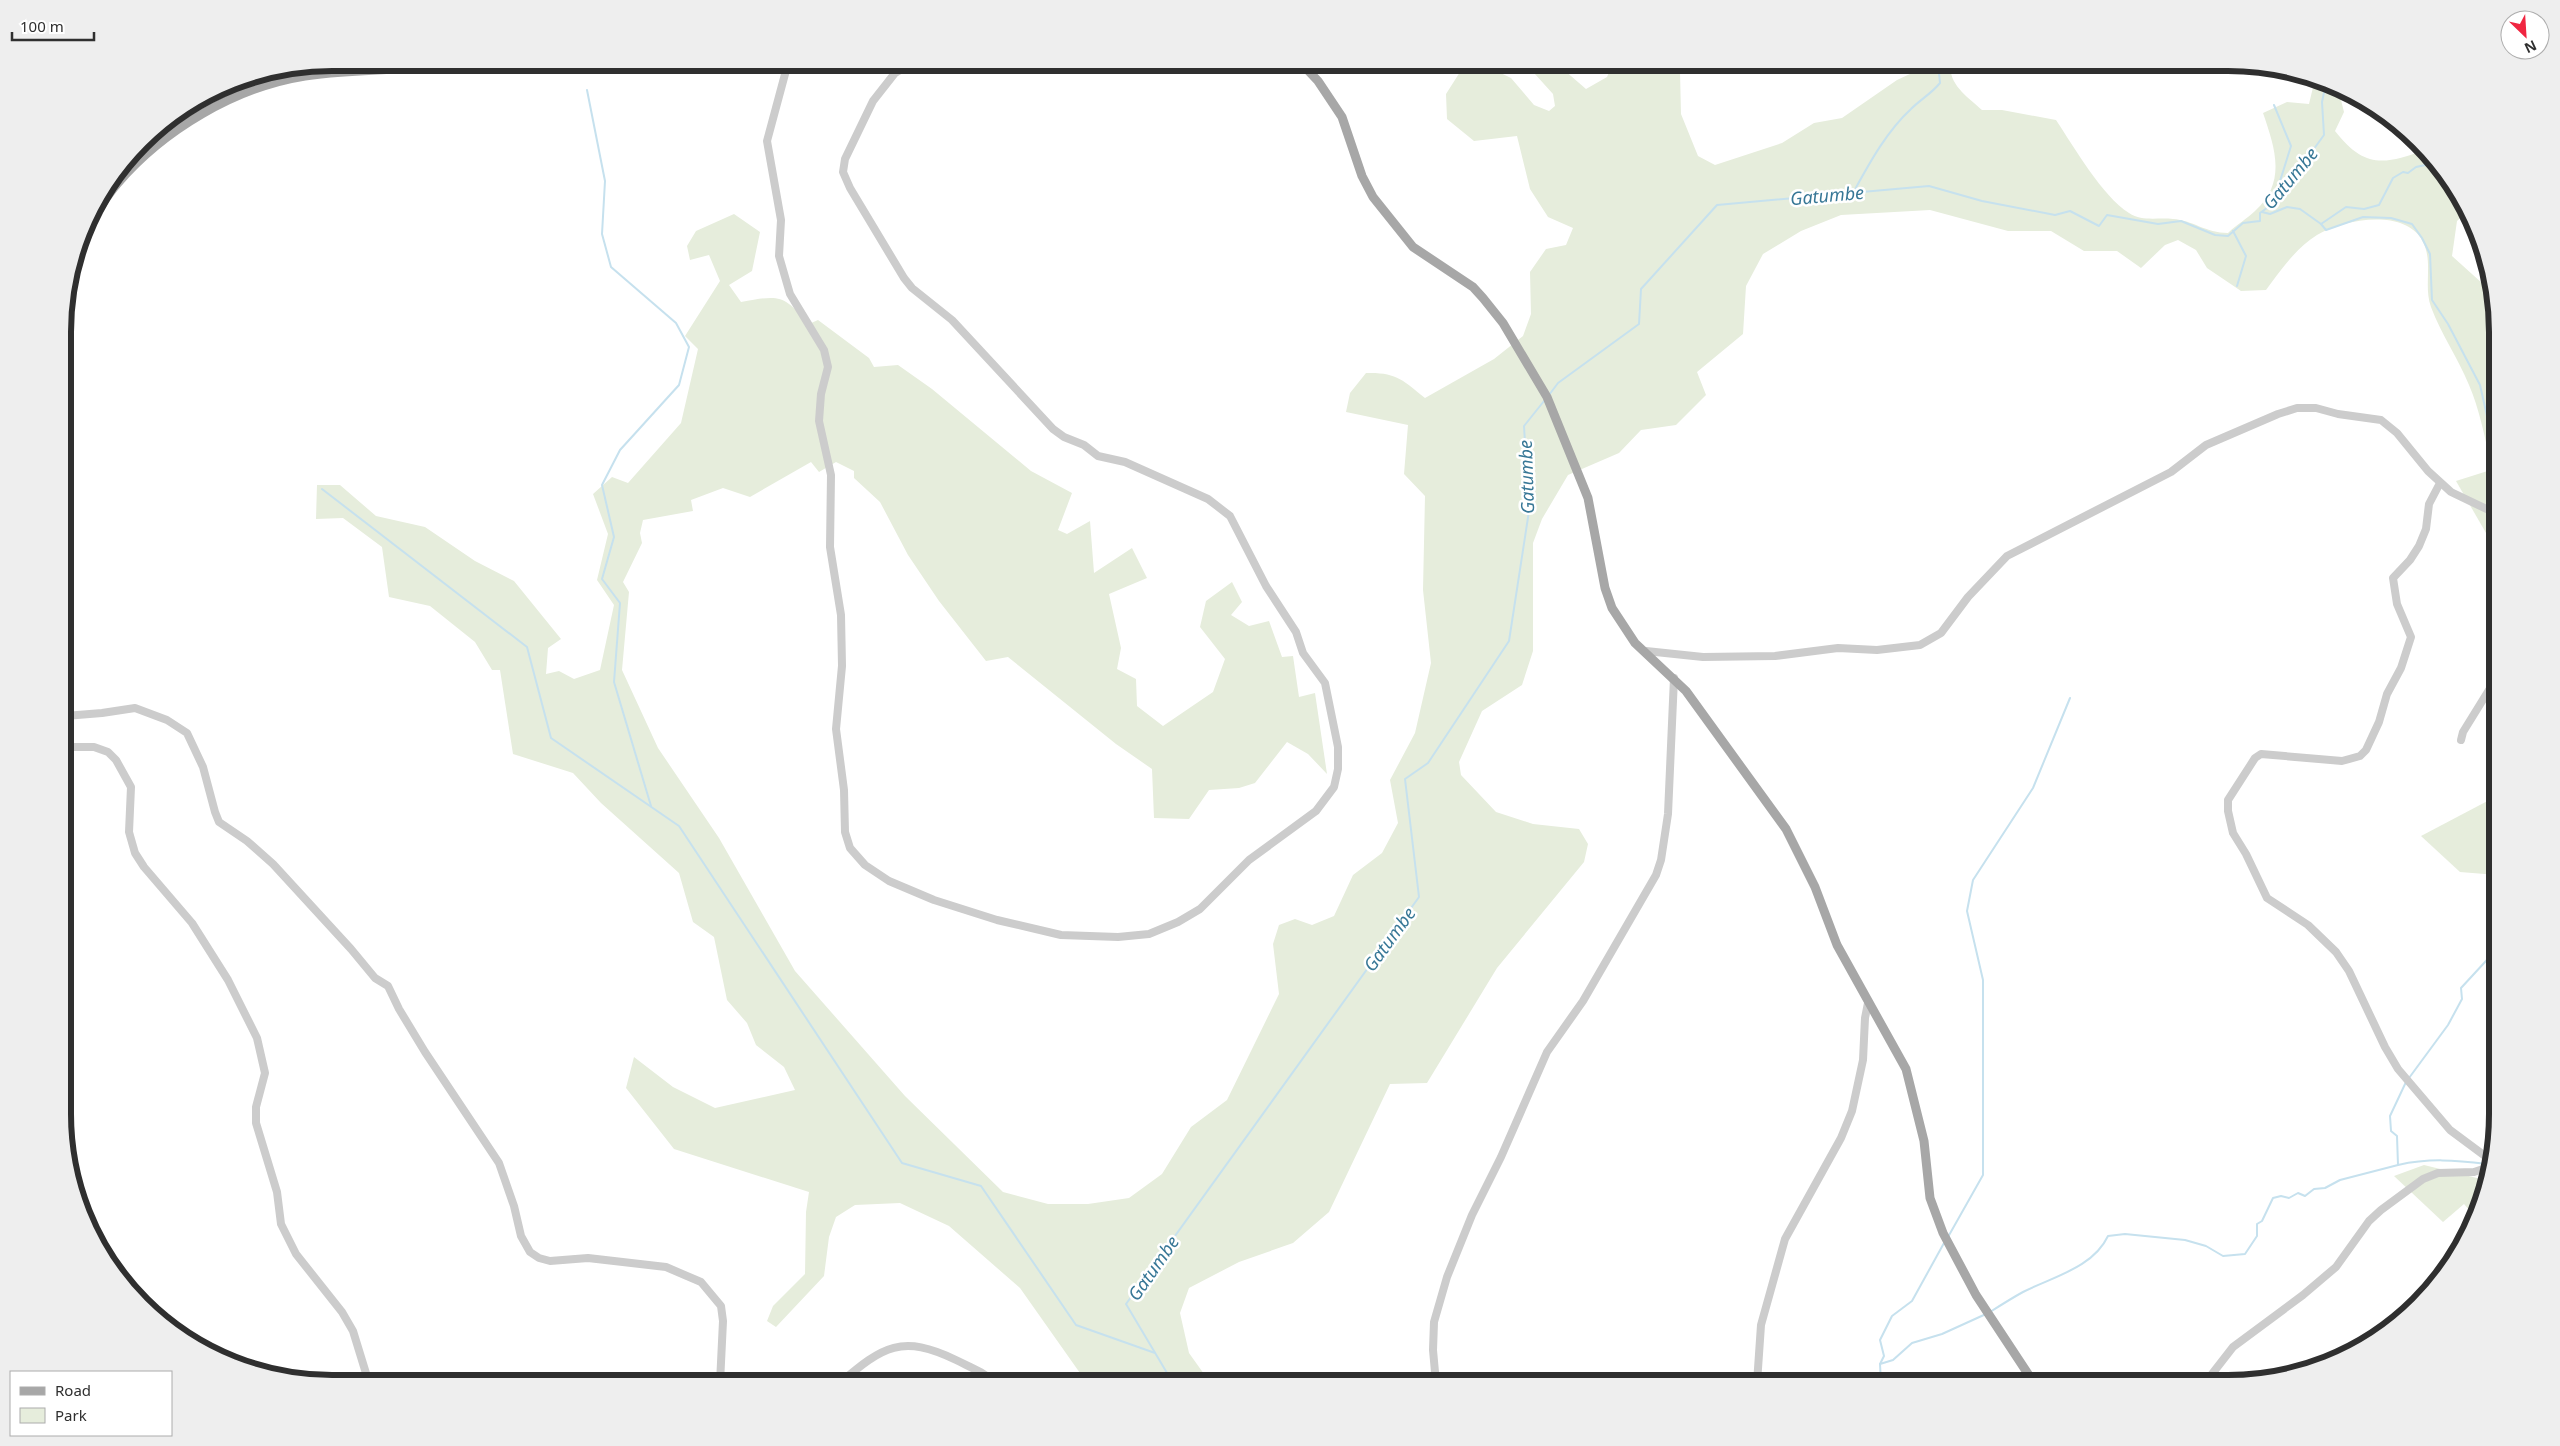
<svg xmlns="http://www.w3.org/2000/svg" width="2560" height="1446" font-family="'Noto Sans',sans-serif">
<rect width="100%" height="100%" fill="#fff"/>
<!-- green -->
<g fill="#e6eddc">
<path d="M1525,63H1556L1586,89L1607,77L1613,63H1676L1680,71L1681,114L1698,156L1715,165L1782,143L1814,123L1842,118L1897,80L1925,67L1926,63H1951C1947,84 1969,98 1982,110H2002L2056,120C2074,147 2102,196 2129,213C2143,222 2158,217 2173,219C2192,220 2206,233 2228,233C2237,224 2247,219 2255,211C2287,182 2275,148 2263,113L2287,102L2309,104L2315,79L2338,88L2344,112L2335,131C2363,167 2383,166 2424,150L2452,182L2467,212L2457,221L2452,256L2493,293L2497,314V465L2490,459C2484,434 2479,408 2469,385C2458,358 2441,334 2431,307C2423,285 2434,261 2422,240C2404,208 2343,219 2317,235C2296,248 2280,271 2266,290L2241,291L2207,268L2196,250L2178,240L2165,245L2141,268L2117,251H2084L2051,231H2008L1930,210L1841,215L1801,231L1763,254L1746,286L1743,334L1697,372L1706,395L1676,425L1641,430L1619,453L1568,475L1542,519L1533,543V651L1522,685L1482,711L1459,762L1461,775L1496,812L1533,824L1579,829L1588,844L1584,862L1497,968L1427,1083L1390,1084L1329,1212L1293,1243L1239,1262L1189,1288L1180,1313L1189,1353L1209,1381L1213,1383H1087L1020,1288L949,1226L900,1203L855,1205L836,1217L829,1237L824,1276L776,1327L767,1321L773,1306L805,1274L806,1212L809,1192L674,1149L626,1088L634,1057L673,1087L715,1108L795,1090L784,1067L756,1045L747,1023L727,1000L714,937L693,922L679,873L601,803L573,773L513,754L500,670H492L475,642L430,606L389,597L382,547L343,518L316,519L317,485H340L376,516L425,527L475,561L514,581L561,639L548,648L546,674L559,671L574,679L600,670L614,605L597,580L608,534L593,494L612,477L628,483L681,423L698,349L685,336L720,281L709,255L690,260L687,246L696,231L734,214L760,232L752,271L729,285L741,302C780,295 783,294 809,324L818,320L869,358L874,367L898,365L932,389L1031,471L1072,493L1058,530L1067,534L1090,521L1094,573L1132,548L1147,578L1109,594L1121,648L1117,669L1136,679L1137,706L1163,726L1213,692L1225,659L1200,627L1206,601L1232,582L1242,602L1231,615L1249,626L1269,621L1282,657L1293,656L1299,697L1315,693L1327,774L1308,754L1287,742L1255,783L1239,788L1209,790L1189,819L1154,818L1152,769L1116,744L1008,657L986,661L939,601L908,555L880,502L854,478V471L836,462L819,472L811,462L750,497L723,488L691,500L693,511L643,520L640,533L642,543L623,582L629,592L622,670L658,748L719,838L795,971L905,1096L1003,1192L1048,1204H1088L1129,1198L1162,1174L1191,1127L1227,1100L1279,994L1273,944L1279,925L1295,919L1312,925L1334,916L1353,875L1382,853L1398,823L1390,780L1415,733L1431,663L1423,590L1425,496L1404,474L1408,425L1346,412L1350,393L1366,373C1396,372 1403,380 1425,398L1494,359L1523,336L1531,314L1530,272L1546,249L1566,245L1573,228L1548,217L1530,189L1517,136L1474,141L1447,119L1446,94L1460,72L1484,65L1511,78L1534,105L1549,111L1555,106L1553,94Z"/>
<polygon points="2497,468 2497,552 2456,481"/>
<polygon points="2497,796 2497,875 2460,872 2421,836"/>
<polygon points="2424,1165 2489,1181 2475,1217 2464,1204 2443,1222 2394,1176"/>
</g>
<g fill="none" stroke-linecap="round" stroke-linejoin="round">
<!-- stream -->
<g stroke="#c6e1ee" stroke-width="2">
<polyline points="587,90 605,181 602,234 611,267 676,323 689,347 679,385 620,450 602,485 614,537 602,579 620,603 614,682 651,806"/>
<polyline points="2274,105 2291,146 2280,181 2280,192"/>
<path d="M1853,193C1869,164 1886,132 1911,109C1921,99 1931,94 1940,83L1938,63"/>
<polyline points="2262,212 2270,214 2287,207 2300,209 2321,224 2346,207 2364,209 2379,205 2393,178 2403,172 2408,173 2416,167 2435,163"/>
<polyline points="2321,224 2326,230 2363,217 2391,218 2412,224 2422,238 2430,254 2432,300 2448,324 2480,385 2487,416 2488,436 2492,446 2494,471"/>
<polyline points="2233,231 2246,256 2237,286"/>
<polyline points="1549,395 1558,383 1639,324 1641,289 1717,205 1929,186 1982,201 2055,215 2070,211 2099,226 2107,215 2158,224 2181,221 2215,235 2228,236 2243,223 2260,221 2260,213 2275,202 2286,184 2292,179 2324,135 2322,102 2326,83"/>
<polyline points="322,489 527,647 551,738 679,826 902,1163 981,1186 1076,1325 1155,1353"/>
<polyline points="2409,1078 2448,1025 2462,999 2461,988 2497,949"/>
<path d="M2398,1165C2429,1158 2455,1160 2487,1164"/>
<polyline points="1948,1237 1983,1175 1983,980 1967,911 1973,880 2033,788 2070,698"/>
<path d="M1990,1312C2001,1305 2012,1298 2023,1292C2052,1277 2093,1268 2108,1236L2125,1234L2185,1240L2206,1246L2223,1256L2245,1254L2257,1236V1224L2262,1221L2273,1198L2281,1196L2289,1198L2298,1193L2305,1196L2314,1189L2325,1188L2340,1180L2398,1165L2397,1136L2391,1131L2390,1116L2406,1082"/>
<polyline points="1880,1364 1893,1360 1912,1343 1942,1334 1986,1314"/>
<polyline points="1173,1383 1126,1304 1419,897 1405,779 1428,763 1509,641 1529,511 1524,426 1544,401"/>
<polyline points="1881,1383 1880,1364 1884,1356 1880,1340 1892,1316 1912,1301 1944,1243"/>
</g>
<!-- minor -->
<g stroke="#ccc" stroke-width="8">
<polyline points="788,63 767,141 781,220 779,256 790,294 824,350 828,367 821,394 819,421 831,475 830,547 841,615 842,666 836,729 844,790 845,832 850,848 865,865 889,881 934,900 997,920 1061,935 1118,937 1149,934 1178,922 1200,909 1249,860 1316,811 1334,787 1338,769 1338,747 1325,683 1303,653 1296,632 1266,586 1230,516 1208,499 1125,462 1098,456 1084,445 1064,437 1053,429 952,320 912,288 904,278 850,188 843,172 845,159 873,101 895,73 912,63"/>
<polyline points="1646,651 1703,657 1775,656 1838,648 1877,650 1920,645 1941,633 1968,597 2007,556 2171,472 2206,445 2278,414 2297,408 2316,408 2338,414 2381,420 2397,433 2428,471 2451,492 2497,514"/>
<polyline points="65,716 102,713 135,708 167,720 187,733 203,767 215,812 219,822 247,841 273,864 351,949 375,978 388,986 399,1009 425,1052 499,1163 514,1206 521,1236 530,1252 539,1258 550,1261 588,1258 666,1267 701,1282 721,1306 723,1321 720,1383"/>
<polyline points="2461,740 2463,732 2497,677"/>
<polyline points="65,747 94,747 108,752 116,760 131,787 129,832 135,853 144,867 192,923 228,980 257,1038 265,1073 256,1107 256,1123 277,1192 281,1224 296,1254 342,1312 353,1331 369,1383"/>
<path d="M840,1383C883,1346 902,1334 956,1360C970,1367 984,1372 995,1383"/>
<polyline points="1436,1383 1433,1350 1434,1322 1447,1277 1472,1215 1501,1157 1547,1052 1583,1001 1656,875 1661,860 1668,814 1674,678"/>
<polyline points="1757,1383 1761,1325 1785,1239 1841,1138 1852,1111 1863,1060 1865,1018 1868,1003"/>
<polyline points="2205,1383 2233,1347 2303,1295 2336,1267 2369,1221 2381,1210 2423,1179 2438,1173 2474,1172 2486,1168 2489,1164 2485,1156 2450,1130 2398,1069 2385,1047 2349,971 2336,952 2308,925 2267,898 2246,854 2233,833 2228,811 2228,800 2255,758 2261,754 2342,761 2360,756 2366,750 2379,722 2387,694 2401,668 2411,637 2397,604 2393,578 2410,560 2419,546 2426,529 2429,504 2440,483"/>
</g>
<!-- major -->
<g stroke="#a7a7a7" stroke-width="9">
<polyline points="1301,63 1318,81 1342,117 1362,176 1373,197 1413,247 1473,287 1483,298 1503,323 1547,397 1588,498 1605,588 1612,608 1635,643 1686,691 1786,829 1815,887 1837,945 1906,1069 1924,1141 1930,1198 1943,1233 1976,1295 2034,1383"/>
<path d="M84,235C94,217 104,199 117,184C163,130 235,87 305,76C351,69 399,70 445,66L454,63"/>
</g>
</g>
<g text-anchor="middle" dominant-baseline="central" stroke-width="5" stroke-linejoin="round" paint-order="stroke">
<!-- water labels -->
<g font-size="18" font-style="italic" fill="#377796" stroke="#fff">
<text transform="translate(2290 178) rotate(-50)">Gatumbe</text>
<text transform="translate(1827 195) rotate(-5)">Gatumbe</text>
<text transform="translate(1526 477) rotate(-92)">Gatumbe</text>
<text transform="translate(1389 939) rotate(-54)">Gatumbe</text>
<text transform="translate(1153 1268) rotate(-55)">Gatumbe</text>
</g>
</g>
<!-- crop -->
<path d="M0 0H2560V1446H0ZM332 71H2228A261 261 0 0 1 2489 332V1114A261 261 0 0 1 2228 1375H332A261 261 0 0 1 71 1114V332A261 261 0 0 1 332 71Z" fill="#eee" fill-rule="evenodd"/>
<path fill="none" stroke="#2f2f2f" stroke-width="6" d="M332 71H2228A261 261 0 0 1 2489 332V1114A261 261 0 0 1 2228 1375H332A261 261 0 0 1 71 1114V332A261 261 0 0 1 332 71Z"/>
<!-- legend -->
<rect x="10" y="1371" width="162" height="65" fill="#ffffff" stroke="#acacac"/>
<rect x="20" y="1387" width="25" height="8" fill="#a7a7a7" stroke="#acacac"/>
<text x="55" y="1396" font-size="15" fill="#2f2f2f">Road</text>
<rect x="20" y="1408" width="25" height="15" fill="#e6eddc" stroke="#acacac"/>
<text x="55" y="1421" font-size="15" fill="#2f2f2f">Park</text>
<!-- north arrow -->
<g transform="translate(2525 35) rotate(155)"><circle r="24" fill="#ffffff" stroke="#acacac"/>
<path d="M0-4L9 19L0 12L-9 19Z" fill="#f02641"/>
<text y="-8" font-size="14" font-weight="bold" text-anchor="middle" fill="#2f2f2f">N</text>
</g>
<!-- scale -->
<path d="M12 32v8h82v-8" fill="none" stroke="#2f2f2f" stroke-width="2.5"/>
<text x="20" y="32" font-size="15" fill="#2f2f2f" stroke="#ffffff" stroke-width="4" paint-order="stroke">100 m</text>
</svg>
